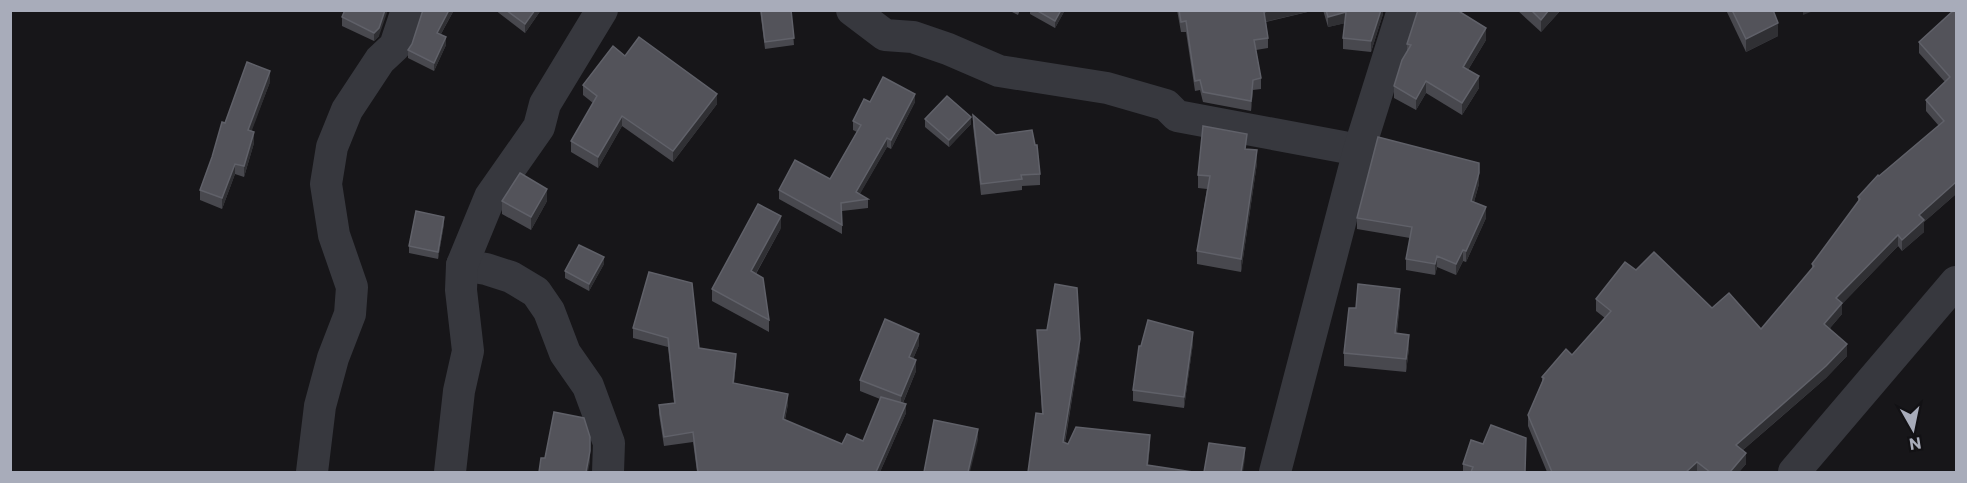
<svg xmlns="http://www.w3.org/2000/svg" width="1967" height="483" font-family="Commissioner,sans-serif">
<rect width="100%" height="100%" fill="#171619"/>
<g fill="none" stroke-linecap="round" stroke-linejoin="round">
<!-- minor -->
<g stroke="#37383e" stroke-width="32">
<polyline points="852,10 885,35 913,37 948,49 999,71 1107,88 1166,105 1177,116 1359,150"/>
<polyline points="462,265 486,269 511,277 536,292 549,311 565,353 588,386 609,443 608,472"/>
<polyline points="312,472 320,406 333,358 350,314 352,287 334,235 326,184 332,147 347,110 380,60 395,46 407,10"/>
<polyline points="450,472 459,391 468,351 461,290 462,265 490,197 539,127 545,104 602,10"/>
<polyline points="1275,472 1359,150 1403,10"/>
<polyline points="1794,472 1956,282"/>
</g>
</g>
<!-- wall -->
<g fill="#48484e">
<polygon points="454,10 441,34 446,45 434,71 408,58 408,50 412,44"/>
<polygon points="495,10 541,10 525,33"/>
<polygon points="760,10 791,10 794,45 765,49"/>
<polygon points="1008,10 1020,10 1018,15"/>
<polygon points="1030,10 1065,10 1055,28 1030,14"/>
<polygon points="1177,10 1316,10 1266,22 1268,38 1268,48 1256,50 1261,78 1261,89 1253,90 1251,111 1203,102 1200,90 1195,91 1186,32 1181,32"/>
<polygon points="1323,10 1383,10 1383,14 1371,52 1343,49 1343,38 1345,23 1328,27"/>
<polygon points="1517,10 1561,10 1541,32"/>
<polygon points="1726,10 1773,10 1778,36 1746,52"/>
<polygon points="1954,10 1956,194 1924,222 1924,232 1902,251 1898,246 1842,304 1842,314 1830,328 1847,356 1826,378 1743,450 1746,464 1739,472 1547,472 1528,426 1528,415 1542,382 1542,377 1572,355 1605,318 1596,311 1596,299 1636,270 1712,308 1761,329 1812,269 1812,264 1858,202 1858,197 1879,176 1939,126 1926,111 1926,100 1945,82 1919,53 1919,42"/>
<polygon points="342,17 379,36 374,41 342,26"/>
<polygon points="1486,40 1468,70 1479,88 1462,115 1426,93 1416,110 1394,98 1394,86 1407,52 1407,44"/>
<polygon points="625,56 717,104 673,162 622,126 598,168 571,152 571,141 593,103 583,95 583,85"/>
<polygon points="270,82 251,131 254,143 244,177 235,174 222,209 200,200 200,190 225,123"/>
<polygon points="870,102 915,102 891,149 887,147 859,195 868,199 868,208 842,211 842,234 779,199 779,190 830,179 857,132 853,130 853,121"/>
<polygon points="973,115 996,135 1035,145 1040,174 1040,185 1022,186 1022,190 981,195 973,126"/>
<polygon points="925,119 971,124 949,147 925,127"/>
<polygon points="1247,149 1257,163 1241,272 1197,264 1197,251 1207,189 1198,188 1198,175"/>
<polygon points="1479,184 1474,202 1486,218 1466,262 1463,261 1456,275 1437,267 1435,275 1406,270 1406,259 1410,238 1357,229 1357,218"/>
<polygon points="502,201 547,201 531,230 502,214"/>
<polygon points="444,224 438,259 409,253 409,246"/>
<polygon points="781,228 756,274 769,320 769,332 712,301 712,289"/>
<polygon points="604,264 589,291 565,278 565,271"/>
<polygon points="649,272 699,348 736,363 734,383 788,404 785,420 842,444 863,441 880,399 860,391 860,380 919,345 913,359 916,371 903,403 906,413 880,472 697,472 693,442 664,446 659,414 659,405 674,403 668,347 633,338 633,328"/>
<polygon points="1400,302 1397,333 1409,348 1406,372 1344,366 1344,353 1356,308"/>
<polygon points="1037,330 1080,349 1065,443 1068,444 1150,445 1148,466 1028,472 1042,414"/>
<polygon points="1193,343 1184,408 1133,401 1133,390"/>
<polygon points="1463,464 1525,472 1463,472"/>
</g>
<!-- shaded-wall -->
<g fill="#303034">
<polygon points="385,10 388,10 379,36 374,41 374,33"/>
<polygon points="449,10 454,10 437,41 437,33"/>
<polygon points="535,10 541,10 525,33 525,24"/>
<polygon points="1061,10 1065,10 1055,28 1055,21"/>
<polygon points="1270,10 1316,10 1264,22 1264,12"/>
<polygon points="1381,10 1383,10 1383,14 1371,52 1371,41"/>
<polygon points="1549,10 1561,10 1541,32 1541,20"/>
<polygon points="1803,10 1816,10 1803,15"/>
<polygon points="1346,12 1346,23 1328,27 1328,17"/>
<polygon points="1778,23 1778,36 1746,52 1746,39"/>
<polygon points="1486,28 1486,40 1463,78 1463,67"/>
<polygon points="446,37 446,45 434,71 434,63"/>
<polygon points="270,71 270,82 248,141 248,130"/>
<polygon points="1479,76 1479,88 1462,115 1462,103"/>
<polygon points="1253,80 1253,90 1251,111 1251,101"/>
<polygon points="1426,81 1426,93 1416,110 1416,99"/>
<polygon points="717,94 717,104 673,162 673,151"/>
<polygon points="915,94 915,102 891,149 891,140"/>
<polygon points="622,116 622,126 598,168 598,157"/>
<polygon points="971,117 971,124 949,147 949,140"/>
<polygon points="254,132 254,143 244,177 244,166"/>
<polygon points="887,138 887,147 856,201 856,192"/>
<polygon points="1257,150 1257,163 1241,272 1241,259"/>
<polygon points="235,164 235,174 222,209 222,198"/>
<polygon points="1479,173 1479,184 1471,212 1471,201"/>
<polygon points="1956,182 1956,194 1924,222 1924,232 1902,251 1902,240 1919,215"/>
<polygon points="547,189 547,201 531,230 531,217"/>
<polygon points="1486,207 1486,218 1466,262 1466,251"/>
<polygon points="781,216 781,228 751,282 751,271"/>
<polygon points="444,217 444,224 438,259 438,252"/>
<polygon points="1898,235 1898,246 1842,304 1842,314 1824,335 1824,324 1836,298"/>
<polygon points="1463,250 1463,261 1456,275 1456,264"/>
<polygon points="1437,256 1437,267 1435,275 1435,264"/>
<polygon points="604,257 604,264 589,291 589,284"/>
<polygon points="1400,289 1400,302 1395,346 1395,333"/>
<polygon points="1193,332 1193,343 1184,408 1184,397"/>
<polygon points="919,334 919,345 909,368 909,357"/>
<polygon points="1409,335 1409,348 1406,372 1406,359"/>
<polygon points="1080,339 1080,349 1063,452 1063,442"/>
<polygon points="1847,344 1847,356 1826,378 1736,456 1736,445"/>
<polygon points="736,354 736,363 733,392 733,383"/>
<polygon points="916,360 916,371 901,407 901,396"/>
<polygon points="788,394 788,404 783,428 783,419"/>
<polygon points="906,404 906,413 880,472 876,472"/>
<polygon points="978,429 978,440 970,472 968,472"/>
<polygon points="1150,435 1150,445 1147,472 1147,465"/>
<polygon points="1245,448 1245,458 1243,472 1241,472"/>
<polygon points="590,451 590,462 588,472 586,472"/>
<polygon points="1746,453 1746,464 1739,472 1730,472"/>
<polygon points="1697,462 1697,472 1686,472"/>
</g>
<!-- building -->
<g fill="#53535a" stroke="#606169" stroke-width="1.5">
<polygon points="345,10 385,10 379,28 374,33 342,17"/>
<polygon points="423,10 449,10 437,33 446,37 434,63 408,50 412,44"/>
<polygon points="506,10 535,10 525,24"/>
<polygon points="761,10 791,10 794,38 765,42"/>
<polygon points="1036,10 1061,10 1055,21"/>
<polygon points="1179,10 1270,10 1264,12 1268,38 1254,40 1261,78 1253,80 1251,101 1203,92 1200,80 1195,81 1186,21 1181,22"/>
<polygon points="1326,10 1381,10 1371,41 1343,38 1346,12 1328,17"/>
<polygon points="1418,10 1457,10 1486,28 1463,67 1479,76 1462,103 1426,81 1416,99 1394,86 1402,60 1411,45 1407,44"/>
<polygon points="1531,10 1549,10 1541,20"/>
<polygon points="1732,10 1773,10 1778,23 1746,39"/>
<polygon points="1954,10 1956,10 1956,182 1919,215 1924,220 1902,240 1898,235 1836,298 1842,303 1824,324 1847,344 1826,366 1736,445 1746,453 1730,472 1710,472 1697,462 1686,472 1552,472 1528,415 1544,378 1542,377 1566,349 1572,355 1611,311 1596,299 1625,262 1636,270 1654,252 1712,308 1729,293 1761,329 1814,266 1812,264 1860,199 1858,197 1878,175 1879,176 1944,121 1926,100 1950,77 1919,42"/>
<polygon points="639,37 717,94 673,151 622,116 598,157 571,141 597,96 583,85 613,46 625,56"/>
<polygon points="247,62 270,71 248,130 254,132 244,166 235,164 222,198 200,190 212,157 222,122 225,123"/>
<polygon points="883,77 915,94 891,140 887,138 856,192 868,199 841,203 842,225 779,190 795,160 830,179 861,125 853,121 864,99 870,102"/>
<polygon points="947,96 971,117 949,140 925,119"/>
<polygon points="973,115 996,135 1032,130 1035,145 1037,145 1040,174 1021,175 1022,179 981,184"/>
<polygon points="1203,126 1247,134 1245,149 1257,150 1241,259 1197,251 1210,176 1198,175"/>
<polygon points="1378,137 1479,163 1479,173 1471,201 1486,207 1466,251 1463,250 1456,264 1437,256 1435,264 1406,259 1412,227 1357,218"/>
<polygon points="520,173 547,189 531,217 502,201"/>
<polygon points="758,204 781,216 751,271 763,278 769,320 712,289"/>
<polygon points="416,211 444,217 438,252 409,246"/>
<polygon points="579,245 604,257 589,284 565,271"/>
<polygon points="649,272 692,283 699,348 736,354 733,383 788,394 783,419 842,444 847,434 863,441 881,397 906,404 876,472 698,472 693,432 664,437 659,405 675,403 668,338 633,328"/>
<polygon points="1055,284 1077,288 1080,339 1063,442 1068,444 1076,427 1150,435 1147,465 1193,472 1028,472 1036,413 1043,414 1037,330 1047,330"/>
<polygon points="1358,284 1400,289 1395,333 1409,335 1406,359 1344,353 1349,308 1356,308"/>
<polygon points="885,319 919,334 909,357 916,360 901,396 860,380"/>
<polygon points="1148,320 1193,332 1184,397 1133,390 1139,346 1141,346"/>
<polygon points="554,412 584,418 590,437 590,451 586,472 539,472 541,458 545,458"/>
<polygon points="934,420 978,429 968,472 924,472"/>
<polygon points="1491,425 1526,438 1525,472 1471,472 1473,467 1463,464 1471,440 1483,444"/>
<polygon points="1209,443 1245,448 1241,472 1204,472"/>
</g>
<!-- border -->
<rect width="1967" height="483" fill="none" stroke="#a8acba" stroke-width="24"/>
<!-- north arrow -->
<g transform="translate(1913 429) rotate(171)" stroke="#121114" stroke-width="4.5" paint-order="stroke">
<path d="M0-4.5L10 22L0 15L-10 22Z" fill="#a8acba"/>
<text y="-9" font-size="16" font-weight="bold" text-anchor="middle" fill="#a8acba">N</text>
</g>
</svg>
